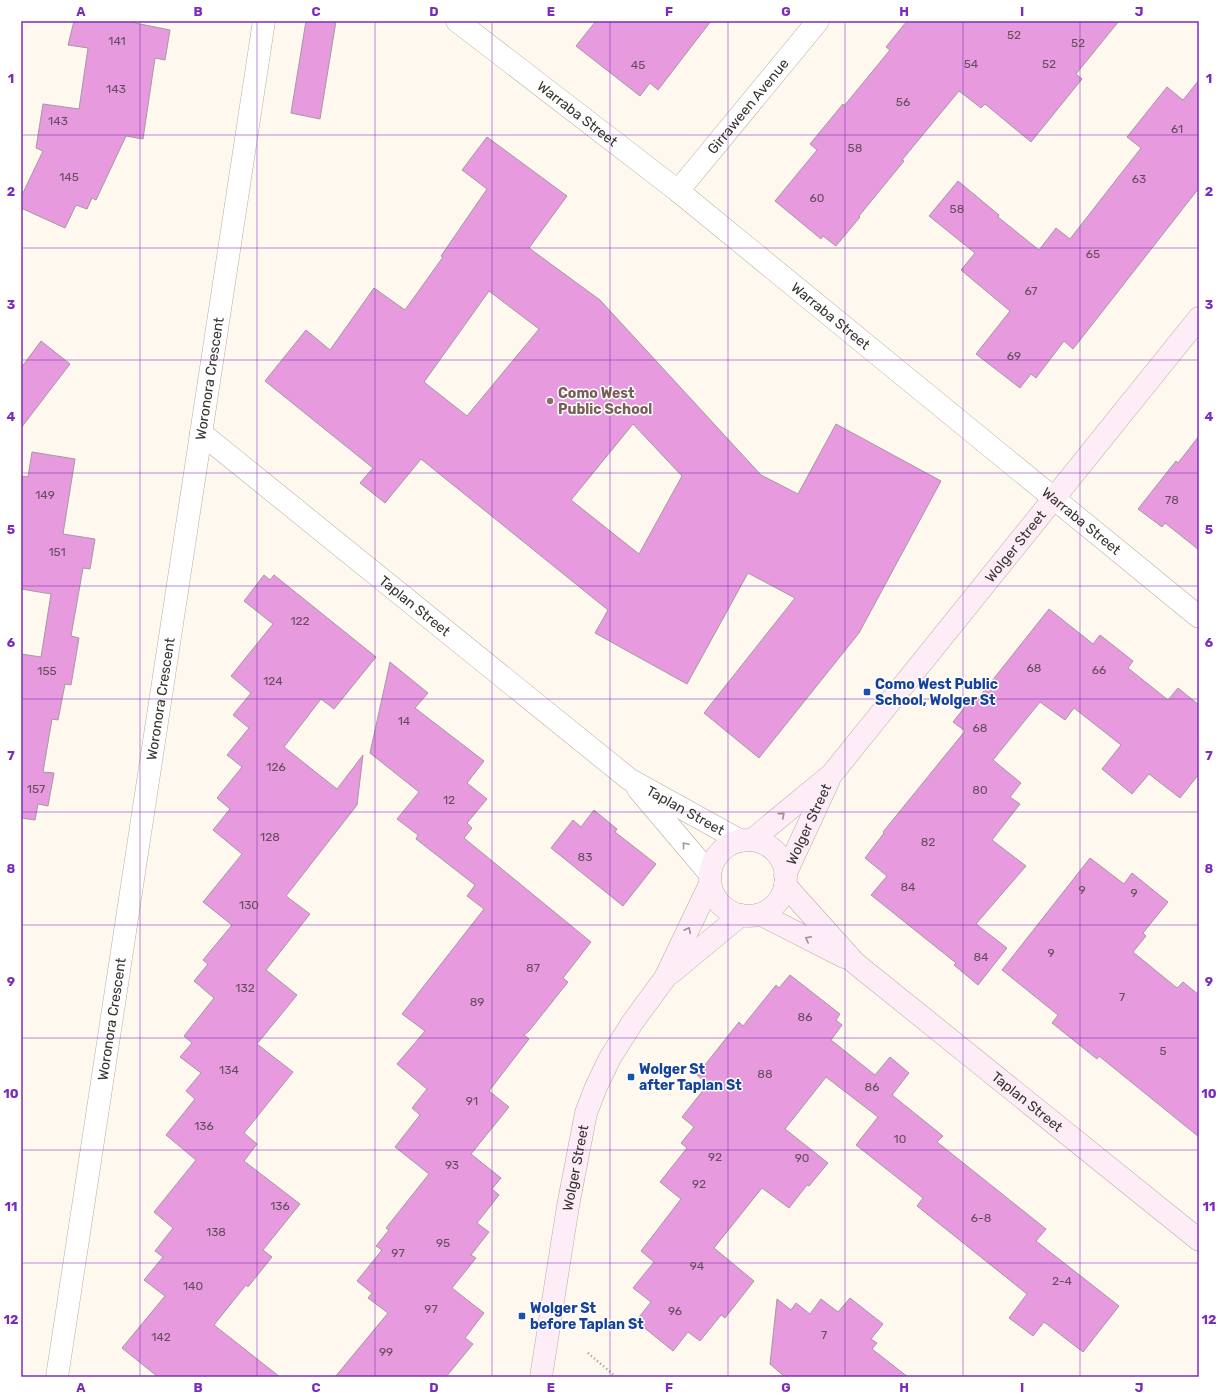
<svg xmlns="http://www.w3.org/2000/svg" width="1220" height="1398" font-family="Rubik,sans-serif">
<rect width="100%" height="100%" fill="#fef8ef"/>
<!-- building -->
<g fill="#e79add" stroke="#a499a2" fill-rule="evenodd">
<polygon points="74,21 135,21 135,23 170,30 165,60 155,58 143,139 126,136 96,200 92,198 87,209 76,205 65,228 21,208 21,197 43,151 36,148 43,104 79,109 88,48 68,45"/>
<polygon points="306,21 336,21 320,119 291,113"/>
<polygon points="596,21 711,21 658,90 650,83 640,96 576,46"/>
<polygon points="907,21 1119,21 1076,74 1082,79 1031,142 985,104 981,108 959,91 902,160 904,161 859,216 860,217 836,246 823,236 821,239 775,201 817,150 810,144 843,104 844,106 890,50 886,47"/>
<polygon points="1199,80 1199,188 1073,349 1064,341 1036,378 1031,374 1020,388 976,354 1010,311 961,270 975,253 929,216 958,181 999,215 998,217 1039,250 1056,228 1070,239 1141,148 1127,137 1167,87 1183,100"/>
<path d="M487,137L567,196L529,248L600,300L761,475L798,494L836,424L941,481L859,633L759,758L704,713L795,598L748,573L687,684L595,633L608,610L421,459L385,503L360,483L373,468L265,381L306,330L330,350L374,288L405,310L443,257L441,256L487,189L462,170ZM489,291L539,329L467,416L424,382ZM633,424L682,476L639,554L571,500Z"/>
<polygon points="41,341 70,364 21,428 21,368"/>
<polygon points="1199,436 1199,550 1165,523 1162,527 1138,509 1176,461 1178,463"/>
<polygon points="32,452 75,459 63,534 95,539 90,569 83,568 71,636 79,638 71,685 65,684 58,720 52,719 43,772 54,773 48,806 38,804 35,820 21,818 21,654 41,657 51,594 21,589 21,476 28,477"/>
<polygon points="264,575 270,580 274,575 376,657 334,709 321,699 284,747 337,789 363,755 357,805 286,896 310,914 266,970 297,995 257,1044 293,1072 244,1133 257,1144 244,1161 300,1204 263,1250 272,1257 248,1287 246,1285 214,1325 280,1377 158,1377 122,1348 165,1296 144,1280 163,1257 155,1251 173,1228 154,1212 196,1160 166,1135 195,1099 186,1091 201,1073 180,1057 192,1043 184,1036 214,998 194,981 208,964 203,960 232,925 203,902 242,854 213,830 230,809 217,798 242,767 227,755 249,728 233,715 251,693 231,676 273,624 244,601"/>
<polygon points="1049,609 1093,644 1100,635 1133,661 1128,668 1168,700 1178,688 1199,705 1199,774 1180,798 1149,774 1132,794 1102,769 1121,745 1074,708 1065,720 1040,702 993,760 1021,783 1010,797 1020,804 992,840 1026,866 976,924 1007,948 978,985 954,965 956,963 871,895 887,876 865,858 884,833 883,832 965,731 953,722 968,703 972,706"/>
<polygon points="390,662 428,693 415,708 484,761 467,783 487,799 467,823 472,828 464,838 591,942 563,978 568,982 529,1031 524,1035 529,1039 489,1091 509,1107 471,1154 501,1178 492,1189 499,1195 477,1223 489,1232 471,1255 476,1258 452,1288 484,1313 465,1338 473,1344 446,1377 335,1377 388,1313 368,1298 372,1293 357,1281 382,1250 376,1246 389,1230 386,1228 429,1174 395,1147 420,1115 412,1108 427,1089 397,1064 425,1031 402,1014 484,909 467,896 475,885 416,839 418,835 397,819 419,792 370,753"/>
<polygon points="594,810 617,829 615,832 656,864 623,906 551,848 573,820 581,827"/>
<polygon points="1090,858 1124,884 1132,873 1168,902 1143,933 1146,936 1133,952 1177,988 1183,982 1199,995 1199,1137 1099,1056 1097,1059 1052,1023 1058,1015 1002,970"/>
<polygon points="790,975 840,1014 836,1020 842,1025 831,1040 875,1075 890,1057 909,1073 892,1095 943,1136 937,1142 1046,1229 1036,1241 1119,1306 1083,1352 1044,1322 1033,1336 1009,1318 1027,1294 917,1206 923,1198 856,1145 878,1117 826,1077 785,1129 828,1163 809,1186 807,1185 789,1208 762,1188 714,1248 754,1281 725,1318 721,1315 700,1341 688,1332 673,1351 636,1321 651,1302 633,1288 654,1262 641,1251 681,1199 660,1182 687,1148 681,1143 694,1127 682,1117 708,1084 697,1075 739,1022 743,1026 776,985 779,988"/>
<polygon points="850,1298 883,1324 871,1339 877,1343 872,1349 908,1377 785,1377 770,1364 777,1299 791,1310 796,1303 810,1314 821,1299 838,1312"/>
</g>
<g fill="none" stroke-linecap="round" stroke-linejoin="round">
<defs>
<g id="street">
<path id="s1" d="M457,21L678,191L1199,617"/>
<path id="s2" d="M678,191L818,21"/>
<path id="s3" d="M201,433L629,779L741,841"/>
<polyline points="638,789 710,874"/>
<path id="s4" d="M57,1377L264,21"/>
</g>
<g id="secondary">
<path id="s5" d="M752,840L832,774L1199,318"/>
<circle cx="748" cy="878" r="38"/>
<path id="s6" d="M785,875L829,780"/>
<path id="s7" d="M785,885L855,963L1199,1240"/>
<polyline points="760,914 844,957"/>
<polyline points="671,973 741,915"/>
<path id="s8" d="M541,1377L568,1206L586,1113L596,1087L610,1058L632,1023L665,978L710,884"/>
</g>
</defs>
<!-- street casing -->
<use href="#street" stroke="#b5aea3" stroke-width="23"/>
<!-- secondary casing -->
<use href="#secondary" stroke="#b5aea3" stroke-width="23"/>
<!-- path -->
<polyline stroke="#94908a" stroke-width="2.5" stroke-dasharray="1 3" stroke-linecap="butt" points="588,1353 616,1377"/>
<!-- street -->
<use href="#street" stroke="#fff" stroke-width="22"/>
<!-- secondary -->
<use href="#secondary" stroke="#feedf7" stroke-width="22"/>
</g>
<!-- one-way arrows -->
<defs><path id="oneway-chevron" d="M-2-3.5L2.5 0L-2 3.5" fill="none" stroke-width="1.6" stroke-linecap="round" stroke-linejoin="round"/></defs>
<g stroke="#9b9194">
<use href="#oneway-chevron" transform="translate(782 815) rotate(-40)"/>
<use href="#oneway-chevron" transform="translate(688 930) rotate(-64)"/>
<use href="#oneway-chevron" transform="translate(808 939) rotate(-153)"/>
</g>
<use stroke="#9c9a98" href="#oneway-chevron" transform="translate(685 845) rotate(-130)"/>
<!-- grid -->
<path fill="none" stroke="#7b2cbf" stroke-width="1" stroke-opacity="0.55" d="M140,21V1377M257,21V1377M375,21V1377M492,21V1377M610,21V1377M728,21V1377M845,21V1377M963,21V1377M1080,21V1377M21,135H1199M21,248H1199M21,360H1199M21,473H1199M21,586H1199M21,699H1199M21,812H1199M21,925H1199M21,1038H1199M21,1150H1199M21,1263H1199"/>
<!-- markers -->
<circle fill="#8d6e63" stroke="#fff" stroke-width="1.5" cx="550" cy="401" r="4"/>
<g fill="#1a4fb4" stroke="#fff" stroke-width="1.5">
<rect x="863" y="688" width="8" height="8" rx="2"/>
<rect x="627" y="1073" width="8" height="8" rx="2"/>
<rect x="518" y="1312" width="8" height="8" rx="2"/>
</g>
<g text-anchor="middle" dominant-baseline="central" stroke-width="3" stroke-linejoin="round" paint-order="stroke">
<!-- number labels -->
<g font-size="12" fill="#644e5c">
<text x="1014" y="35">52</text>
<text x="117" y="41">141</text>
<text x="1078" y="43">52</text>
<text x="971" y="64">54</text>
<text x="1049" y="64">52</text>
<text x="638" y="65">45</text>
<text x="116" y="89">143</text>
<text x="903" y="102">56</text>
<text x="58" y="121">143</text>
<text x="1177" y="129">61</text>
<text x="855" y="148">58</text>
<text x="69" y="177">145</text>
<text x="1139" y="179">63</text>
<text x="817" y="198">60</text>
<text x="957" y="209">58</text>
<text x="1093" y="254">65</text>
<text x="1031" y="291">67</text>
<text x="1014" y="356">69</text>
<text x="45" y="495">149</text>
<text x="1172" y="500">78</text>
<text x="57" y="552">151</text>
<text x="300" y="621">122</text>
<text x="1034" y="668">68</text>
<text x="1099" y="670">66</text>
<text x="47" y="671">155</text>
<text x="273" y="681">124</text>
<text x="404" y="721">14</text>
<text x="980" y="728">68</text>
<text x="276" y="767">126</text>
<text x="36" y="789">157</text>
<text x="980" y="790">80</text>
<text x="449" y="800">12</text>
<text x="270" y="837">128</text>
<text x="928" y="842">82</text>
<text x="585" y="857">83</text>
<text x="908" y="887">84</text>
<text x="1082" y="890">9</text>
<text x="1134" y="893">9</text>
<text x="249" y="905">130</text>
<text x="1051" y="953">9</text>
<text x="981" y="957">84</text>
<text x="533" y="968">87</text>
<text x="245" y="988">132</text>
<text x="1122" y="997">7</text>
<text x="477" y="1002">89</text>
<text x="805" y="1017">86</text>
<text x="1163" y="1051">5</text>
<text x="229" y="1070">134</text>
<text x="765" y="1074">88</text>
<text x="872" y="1087">86</text>
<text x="472" y="1101">91</text>
<text x="204" y="1126">136</text>
<text x="900" y="1139">10</text>
<text x="715" y="1157">92</text>
<text x="802" y="1158">90</text>
<text x="452" y="1165">93</text>
<text x="699" y="1184">92</text>
<text x="280" y="1206">136</text>
<text x="981" y="1218">6-8</text>
<text x="216" y="1232">138</text>
<text x="443" y="1243">95</text>
<text x="398" y="1253">97</text>
<text x="697" y="1266">94</text>
<text x="1062" y="1281">2-4</text>
<text x="193" y="1286">140</text>
<text x="431" y="1309">97</text>
<text x="675" y="1311">96</text>
<text x="824" y="1335">7</text>
<text x="161" y="1337">142</text>
<text x="386" y="1352">99</text>
</g>
<!-- street labels -->
<g font-size="14" fill="#383531" stroke="#fff">
<text stroke="none"><textPath href="#s2" startOffset="110">Girraween Avenue</textPath></text>
<text stroke="none"><textPath href="#s1" startOffset="152">Warraba Street</textPath></text>
<text stroke="none"><textPath href="#s1" startOffset="476">Warraba Street</textPath></text>
<text stroke="none"><textPath href="#s4" startOffset="1010">Woronora Crescent</textPath></text>
<text stroke="none"><textPath href="#s1" startOffset="800">Warraba Street</textPath></text>
<text stroke="none"><textPath href="#s5" startOffset="396">Wolger Street</textPath></text>
<text stroke="none"><textPath href="#s3" startOffset="275">Taplan Street</textPath></text>
<text stroke="none"><textPath href="#s4" startOffset="686">Woronora Crescent</textPath></text>
<text stroke="none"><textPath href="#s3" startOffset="615">Taplan Street</textPath></text>
<text stroke="none"><textPath href="#s6" startOffset="56">Wolger Street</textPath></text>
<text stroke="none"><textPath href="#s4" startOffset="362">Woronora Crescent</textPath></text>
<text stroke="none"><textPath href="#s7" startOffset="326">Taplan Street</textPath></text>
<text stroke="none"><textPath href="#s8" startOffset="212">Wolger Street</textPath></text>
</g>
<!-- education labels -->
<g font-size="14" font-weight="bold" fill="#785e54" stroke="#fff" text-anchor="start">
<text x="558" y="393">Como West<tspan x="558" dy="16">Public School</tspan></text>
</g>
<!-- transit labels -->
<g font-size="14" font-weight="bold" fill="#164399" stroke="#fff" text-anchor="start">
<text x="875" y="684">Como West Public<tspan x="875" dy="16">School, Wolger St</tspan></text>
<text x="639" y="1069">Wolger St<tspan x="639" dy="16">after Taplan St</tspan></text>
<text x="530" y="1308">Wolger St<tspan x="530" dy="16">before Taplan St</tspan></text>
</g>
</g>
<!-- border -->
<rect width="1220" height="1398" fill="none" stroke="#ffffff" stroke-width="44"/>
<rect x="22" y="22" width="1176" height="1354" fill="none" stroke="#7b2cbf" stroke-width="1.5"/>
<g font-size="13" text-anchor="middle" font-weight="bold" fill="#7b2cbf">
<text x="81" y="16">A</text>
<text x="198" y="16">B</text>
<text x="316" y="16">C</text>
<text x="434" y="16">D</text>
<text x="551" y="16">E</text>
<text x="669" y="16">F</text>
<text x="786" y="16">G</text>
<text x="904" y="16">H</text>
<text x="1022" y="16">I</text>
<text x="1139" y="16">J</text>
<text x="11" y="83">1</text>
<text x="1209" y="83">1</text>
<text x="11" y="196">2</text>
<text x="1209" y="196">2</text>
<text x="11" y="309">3</text>
<text x="1209" y="309">3</text>
<text x="11" y="421">4</text>
<text x="1209" y="421">4</text>
<text x="11" y="534">5</text>
<text x="1209" y="534">5</text>
<text x="11" y="647">6</text>
<text x="1209" y="647">6</text>
<text x="11" y="760">7</text>
<text x="1209" y="760">7</text>
<text x="11" y="873">8</text>
<text x="1209" y="873">8</text>
<text x="11" y="986">9</text>
<text x="1209" y="986">9</text>
<text x="11" y="1098">10</text>
<text x="1209" y="1098">10</text>
<text x="11" y="1211">11</text>
<text x="1209" y="1211">11</text>
<text x="11" y="1324">12</text>
<text x="1209" y="1324">12</text>
<text x="81" y="1392">A</text>
<text x="198" y="1392">B</text>
<text x="316" y="1392">C</text>
<text x="434" y="1392">D</text>
<text x="551" y="1392">E</text>
<text x="669" y="1392">F</text>
<text x="786" y="1392">G</text>
<text x="904" y="1392">H</text>
<text x="1022" y="1392">I</text>
<text x="1139" y="1392">J</text>
</g>
</svg>
